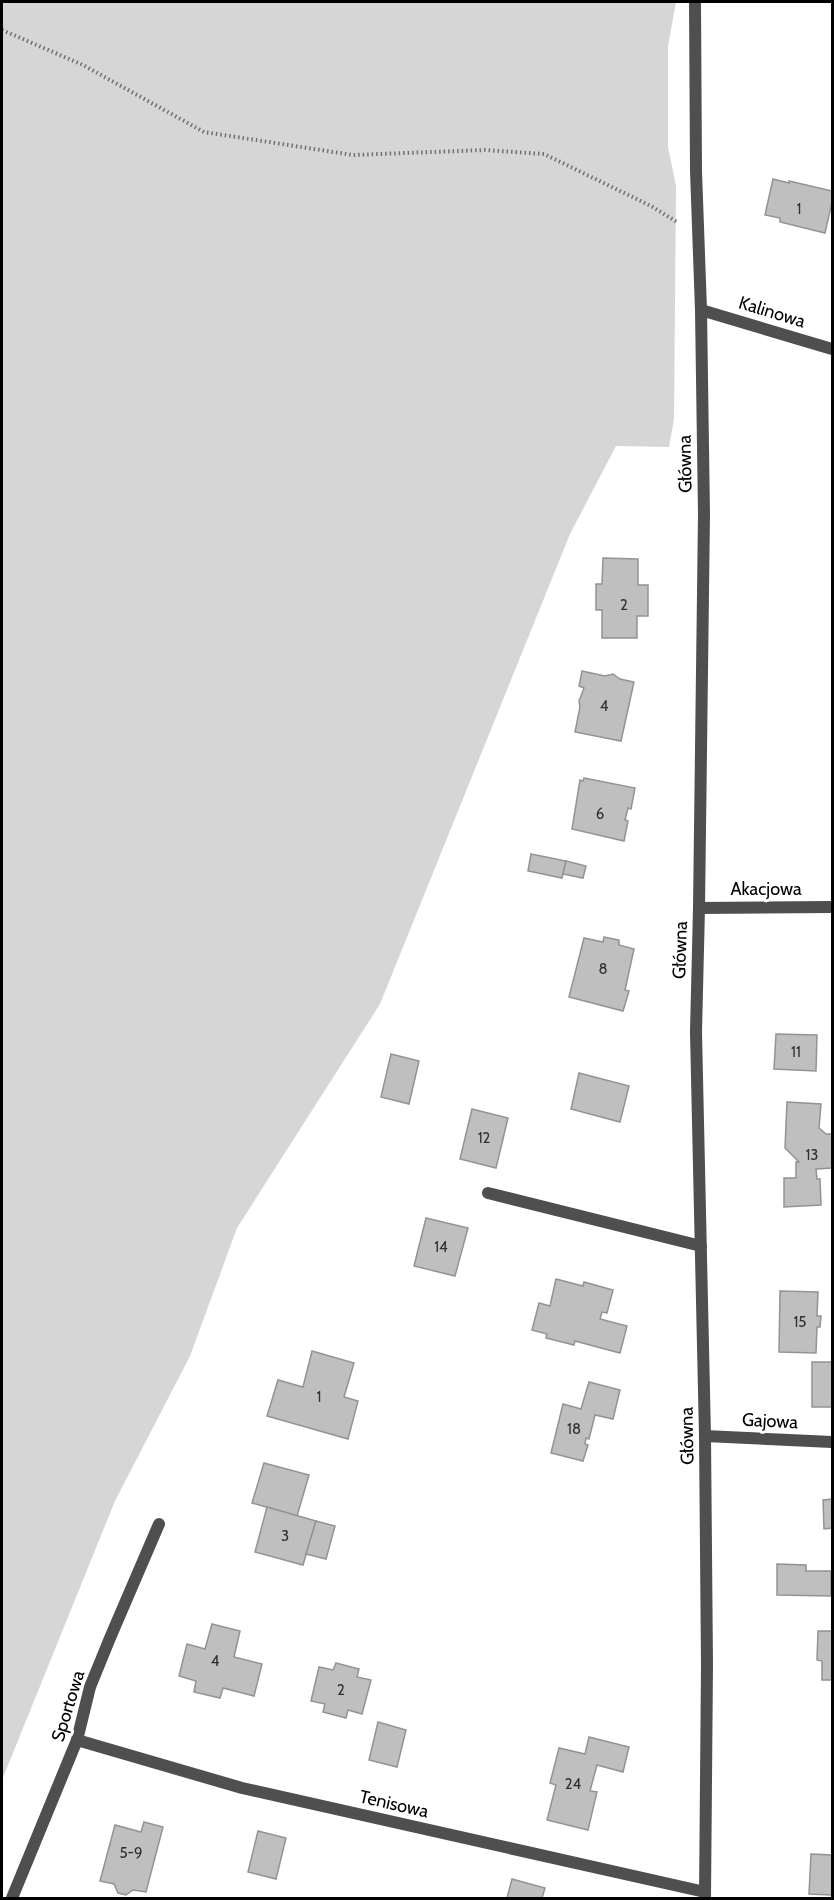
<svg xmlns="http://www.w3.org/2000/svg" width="834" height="1900" font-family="Cabin,sans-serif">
<rect width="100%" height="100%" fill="#fff"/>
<!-- green -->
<polygon fill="#d6d6d6" points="2,2 676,2 668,46 668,147 676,186 674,419 669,447 616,446 570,534 380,1004 237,1228 190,1356 115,1501 2,1780 2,1467 3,1463 2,1463"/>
<!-- building -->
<g fill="#bfbfbf" stroke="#939393" stroke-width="1.5">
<polygon points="773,179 789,183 789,181 832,191 832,202 825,233 780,222 780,218 765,215"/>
<polygon points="603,558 638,559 638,585 648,585 648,616 637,616 637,638 602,638 602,610 596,610 596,584 602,584"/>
<polygon points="582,671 605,676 613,674 620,679 634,682 621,741 575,732 580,707 579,701 584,688 579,686"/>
<polygon points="584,778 635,788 631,809 628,808 625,820 628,821 624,841 572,829 580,780 583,781"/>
<polygon points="531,854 566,861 562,878 528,871"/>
<polygon points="566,861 586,866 583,878 563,874"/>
<polygon points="604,937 619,940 619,945 634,949 625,990 629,991 623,1011 569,997 584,938 603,942"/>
<polygon points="776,1034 817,1035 816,1071 774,1069"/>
<polygon points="391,1054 419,1061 409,1104 381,1097"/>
<polygon points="579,1073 629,1086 620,1122 571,1109"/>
<polygon points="787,1102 821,1104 819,1128 826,1134 832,1134 832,1168 816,1169 817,1179 820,1179 821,1205 784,1207 784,1178 796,1178 796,1162 799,1162 785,1148"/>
<polygon points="472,1109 508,1118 496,1168 460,1159"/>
<polygon points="426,1218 468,1228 455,1276 414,1266"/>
<polygon points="556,1279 583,1286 584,1282 613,1290 607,1313 602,1312 600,1319 627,1326 620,1353 575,1341 574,1345 546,1338 547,1334 532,1330 539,1303 550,1306"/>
<polygon points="780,1291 818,1292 817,1316 821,1316 820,1327 817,1327 816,1353 779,1352"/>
<polygon points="312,1351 354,1363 344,1397 358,1401 348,1439 267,1416 278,1380 303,1387"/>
<rect x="812" y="1362" width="20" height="45"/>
<polygon points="589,1382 620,1390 613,1419 595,1415 589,1439 586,1438 585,1444 588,1445 583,1461 551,1453 563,1404 581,1409"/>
<polygon points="264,1463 309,1475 297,1516 252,1503"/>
<polygon points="832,1499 832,1528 824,1529 823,1500"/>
<polygon points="267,1507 316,1521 303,1565 255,1552"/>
<polygon points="316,1521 335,1526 326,1559 306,1554"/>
<polygon points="777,1564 806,1565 806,1571 831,1571 831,1596 777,1595"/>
<polygon points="212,1624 240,1631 234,1657 262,1664 254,1696 223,1688 220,1698 194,1692 196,1681 179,1676 187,1644 205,1649"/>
<polygon points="818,1631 832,1631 832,1680 822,1680 822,1661 817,1660"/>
<polygon points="336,1663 359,1669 357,1677 371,1680 362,1714 348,1710 346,1718 323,1712 325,1704 311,1701 319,1667 333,1670"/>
<polygon points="378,1722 406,1730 397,1767 369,1760"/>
<polygon points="589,1737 629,1747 623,1772 597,1765 590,1791 597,1792 588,1830 547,1820 556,1785 550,1783 559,1748 585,1754"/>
<polygon points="144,1822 163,1827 146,1892 133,1890 126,1895 118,1893 114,1884 100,1881 115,1825 141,1832"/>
<polygon points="258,1831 286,1838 276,1879 248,1872"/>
<polygon points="811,1854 832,1855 832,1895 809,1894"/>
<polygon points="512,1879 545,1888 542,1898 507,1898"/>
</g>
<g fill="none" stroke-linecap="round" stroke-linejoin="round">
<!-- path -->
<polyline stroke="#717171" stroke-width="4" stroke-dasharray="1.5 3" stroke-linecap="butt" points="2,30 83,65 204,132 353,155 485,150 544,154 651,206 677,222"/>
<!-- service -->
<g stroke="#4f4f4f" stroke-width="12">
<polyline points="488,1193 701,1246"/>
<polyline points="12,1898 77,1740"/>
</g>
<!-- minor -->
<g stroke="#4f4f4f" stroke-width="12">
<polyline points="701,310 832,349"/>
<polyline points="699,908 832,907"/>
<polyline points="705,1436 832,1442"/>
<polyline points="159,1524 110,1638 90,1687 77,1740 242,1788 705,1892"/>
</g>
<!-- tertiary -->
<polyline stroke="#4f4f4f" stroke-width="12" points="695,2 696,171 701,310 704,514 699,908 696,1032 705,1436 707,1664 705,1898"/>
</g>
<g text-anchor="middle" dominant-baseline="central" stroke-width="6" stroke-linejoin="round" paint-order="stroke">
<!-- number labels -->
<g font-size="15" fill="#303030">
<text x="799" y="209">1</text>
<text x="624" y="605">2</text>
<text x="604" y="706">4</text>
<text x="600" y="814">6</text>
<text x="603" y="969">8</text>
<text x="796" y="1052">11</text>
<text x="484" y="1138">12</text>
<text x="812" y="1155">13</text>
<text x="441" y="1247">14</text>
<text x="800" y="1322">15</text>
<text x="319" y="1397">1</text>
<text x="574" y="1429">18</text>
<text x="285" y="1536">3</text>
<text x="215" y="1661">4</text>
<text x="341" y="1690">2</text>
<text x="573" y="1784">24</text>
<text x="131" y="1853">5-9</text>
</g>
<!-- street labels -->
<g font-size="18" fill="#000" stroke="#fff">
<text transform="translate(772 312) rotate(17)">Kalinowa</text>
<text transform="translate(685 464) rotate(-91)">Główna</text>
<text x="766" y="889">Akacjowa</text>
<text transform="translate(680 950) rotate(-88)">Główna</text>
<text transform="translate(770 1421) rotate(3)">Gajowa</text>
<text transform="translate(687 1436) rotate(-91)">Główna</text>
<text transform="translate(68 1706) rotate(-73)">Sportowa</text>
<text transform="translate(394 1804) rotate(13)">Tenisowa</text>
</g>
</g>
<!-- border -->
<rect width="834" height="1900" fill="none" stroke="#000000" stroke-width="6"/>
</svg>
